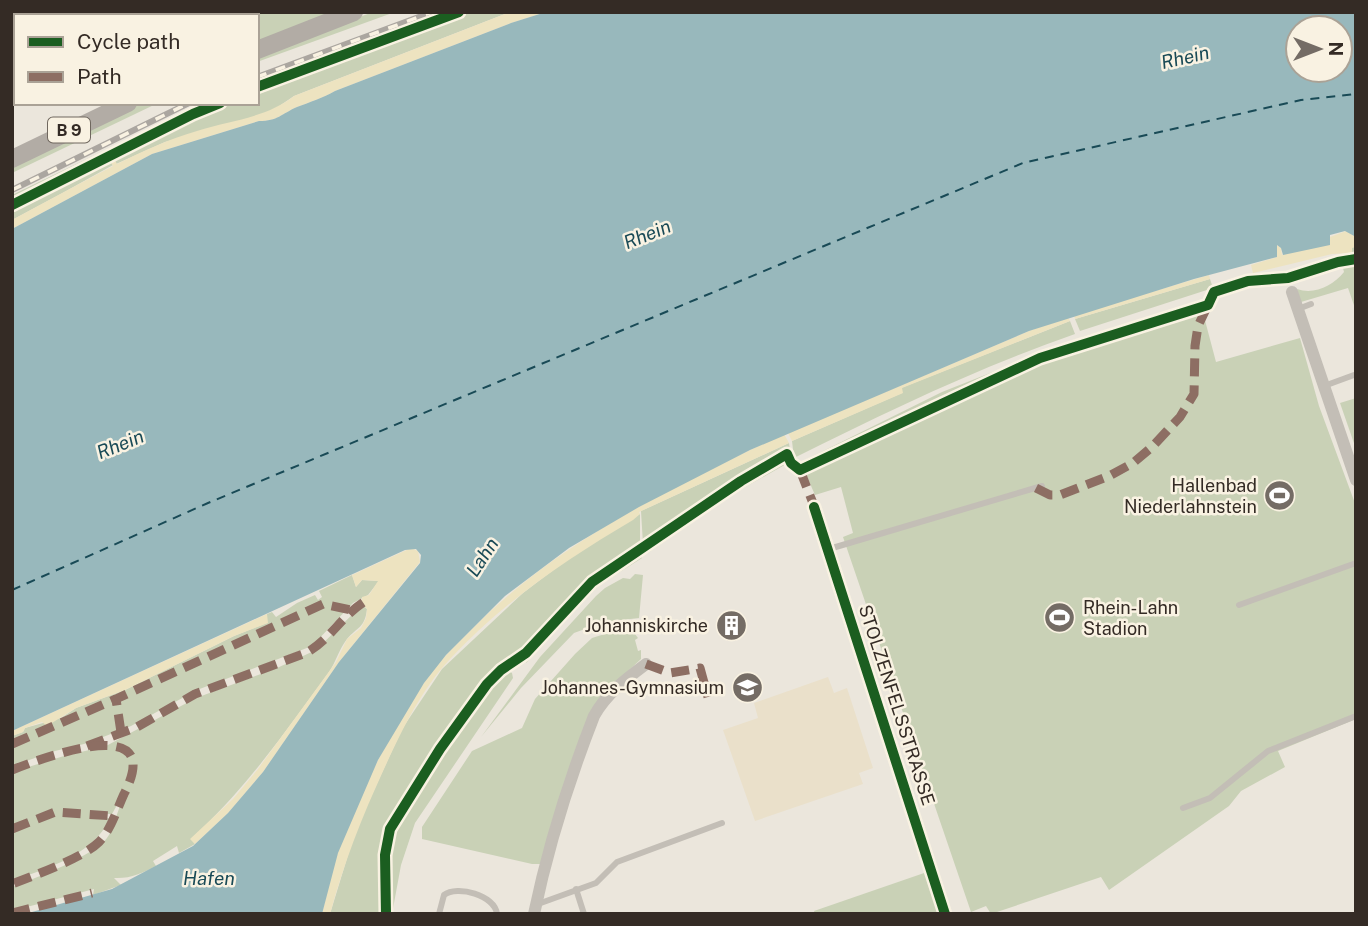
<svg xmlns="http://www.w3.org/2000/svg" width="1368" height="926" font-family="'Public Sans',sans-serif">
<rect width="100%" height="100%" fill="#ebe6dc"/>
<!-- green -->
<g fill="#c9d1b6">
<polygon points="12,12 332,12 257,42 257,16 16,16 16,73 12,75"/>
<polygon points="373,12 395,12 257,62 257,55"/>
<polygon points="445,12 452,12 277,77 276,74"/>
<polygon points="468,12 510,12 294,96 269,113 165,142 116,164 113,157 227,103 257,103 257,90"/>
<polygon points="141,103 158,103 12,173 12,166"/>
<polygon points="188,113 12,202 12,195 174,117"/>
<path d="M109,159L113,165C79,184 46,202 12,220V208Z"/>
<path d="M1351,247H1356V311L1348,288L1301,302L1297,289C1314,295 1333,286 1344,272L1342,264L1354,261Z"/>
<polygon points="1210,279 1213,288 1080,331 1075,319"/>
<polygon points="1201,301 1200,305 1083,341 1082,337"/>
<polygon points="1202,309 1216,362 1300,338 1319,406 1356,506 1356,719 1278,751 1285,767 1241,791 1229,806 1109,890 1101,877 991,914 986,906 971,912 843,537 853,533 841,487 815,495 805,472 924,415 1045,361"/>
<path d="M1070,321L1075,334C977,368 886,412 794,458L792,441L902,393L901,388Z"/>
<polygon points="1076,339 1078,343 1016,366 807,464 805,460 942,392"/>
<polygon points="1356,398 1356,449 1340,403"/>
<polygon points="789,443 790,451 728,487 643,544 641,511"/>
<polygon points="786,459 788,463 733,494 648,553 644,547 730,491"/>
<polygon points="640,514 640,545 588,582 519,657 501,666 494,673 453,726 389,824 385,836 382,861 382,914 330,914 355,832 379,779 402,729 442,669 523,593 569,558"/>
<path d="M639,554L642,558L598,586L526,663L528,654C560,618 590,583 630,557L631,559Z"/>
<polygon points="635,574 643,575 639,618 604,622 574,633 521,688 481,737 540,657 596,596 605,588 623,578 630,579"/>
<polygon points="352,575 356,587 362,580 379,581 368,595 353,603 312,646 197,690 131,726 88,743 55,751 12,766 12,736 23,732 25,728 61,718 76,708 125,690 234,636 267,623 267,614 272,612 276,617 297,603 315,595 318,600 322,597 319,591"/>
<path d="M364,606L367,609C365,628 357,627 347,639C339,649 336,662 329,672C286,731 245,790 191,839L195,844L179,853L177,846L153,861L156,866C142,873 130,879 114,878L121,885L93,895L94,889L12,911V887C34,879 95,855 107,838C113,830 116,816 120,806L117,805L112,814H105L104,818H110C94,855 47,868 12,881V772L64,756L106,746L196,698L277,668L316,650L358,609Z"/>
<polygon points="632,630 638,638 635,640 638,651 641,650 641,659 609,689 540,864 532,864 422,839 422,827 472,751 522,728 535,699 575,654 592,638 608,633"/>
<polygon points="507,670 512,673 513,678 415,823 401,865 392,914 388,914 387,847 395,823 464,720 490,685"/>
<polygon points="927,872 940,914 815,914 814,911"/>
</g>
<!-- sand -->
<g fill="#ede3c0">
<path d="M510,12H546L511,23L335,91C323,98 310,102 297,107C281,114 278,121 259,121L152,154L12,229V220C45,202 79,184 113,166L109,159L113,157L117,164C143,151 169,139 197,131C231,120 266,118 294,96Z"/>
<polygon points="1346,231 1356,237 1356,247 1352,248 1352,253 1332,254 1253,273 1251,265 1277,257 1277,245 1281,248 1282,255"/>
<polygon points="1209,275 1210,279 1075,319 1074,315"/>
<polygon points="1068,317 1070,321 902,388 903,393 792,441 788,433 1029,331"/>
<path d="M784,434L789,443L639,512L640,514L633,520C567,559 503,602 450,659C421,690 402,730 384,769C362,817 344,862 330,914H322C327,893 331,872 338,852C359,793 396,719 434,669C446,654 461,640 474,627C561,540 674,486 784,434Z"/>
<polygon points="411,548 418,551 420,562 339,662 263,772 228,813 195,844 190,839 233,799 258,769 336,662 347,639 361,628 366,618 367,609 364,606 361,607 362,597 369,595 378,581 362,580 356,587 352,575"/>
<polygon points="267,614 268,623 234,636 125,690 76,708 47,726 42,722 25,728 23,732 12,736 12,731"/>
</g>
<!-- plaza -->
<polygon fill="#eae0ca" points="828,677 834,693 847,688 873,768 859,773 863,784 755,821 723,730 758,718 754,703"/>
<!-- water -->
<path fill="#98b8bc" fill-rule="evenodd" d="M546,12H1356V237L1345,231L1330,235V245L1283,255L1281,248L1277,245V257L1194,279L1029,331L750,450L639,507L569,548L505,596L446,655L424,683L378,760L338,853L322,914H25L112,889L193,846L228,813L263,772L339,662L420,563L421,555L416,549L405,550L12,731V229L152,154L259,121C278,121 281,114 297,107C310,102 323,98 335,91L511,23ZM1298,28H1340V70H1298Z"/>
<g fill="none" stroke-linecap="round" stroke-linejoin="round">
<!-- ferry -->
<polyline stroke="#194a56" stroke-width="2" stroke-dasharray="9 7" stroke-linecap="butt" points="12,590 208,503 1023,163 1301,100 1356,94"/>
<!-- lane -->
<g stroke="#c3beb6" stroke-width="6">
<polyline points="1298,309 1311,304"/>
<polyline points="1324,386 1354,375"/>
<polyline points="829,549 1042,486"/>
<polyline points="1239,605 1356,563"/>
<polyline points="1183,808 1210,798 1268,751 1356,716"/>
<polyline points="576,889 584,914"/>
<polyline points="538,904 596,883 617,862 722,823"/>
<path d="M439,914L444,895C457,885 495,895 497,914"/>
</g>
<!-- street -->
<g stroke="#c3beb6" stroke-width="12">
<polyline points="1292,292 1356,480"/>
<polyline points="814,507 945,914"/>
<path d="M534,914C548,847 569,780 594,716C606,694 626,679 646,664"/>
</g>
<!-- primary -->
<g stroke="#b2aca5" stroke-width="18">
<polyline points="257,50 354,12"/>
<polyline points="12,159 128,103"/>
</g>
<defs>
<g id="rail">
<polyline points="257,77 432,12"/>
<polyline points="12,190 189,103"/>
</g>
</defs>
<!-- rail casing -->
<use href="#rail" stroke="#aba6a0" stroke-width="6"/>
<!-- rail -->
<use href="#rail" stroke="#f9f2e2" stroke-width="3.5" stroke-dasharray="10" stroke-linecap="butt"/>
<!-- quiet -->
<g stroke="#8d6e63" stroke-width="9" stroke-dasharray="18 9" stroke-linecap="butt">
<polyline points="800,470 816,511"/>
<polyline points="1036,488 1050,495 1060,495 1109,476 1133,463 1152,447 1180,417 1194,394 1195,346 1198,326 1208,305"/>
<polyline points="646,664 670,673 700,668 708,697"/>
<polyline points="121,732 116,699 323,604 351,610"/>
<polyline points="12,744 116,699"/>
<path d="M87,746L137,727L195,694L306,653C330,640 343,614 367,600"/>
<path d="M12,770C45,757 167,711 124,794C117,809 111,830 99,842C83,858 35,875 12,884"/>
<polyline points="12,829 55,812 113,816"/>
<polyline points="12,913 92,893"/>
</g>
<defs>
<g id="cycleway">
<polyline points="257,87 459,12"/>
<polyline points="12,205 193,114 220,103"/>
<polyline points="814,507 945,914"/>
<polyline points="386,914 385,855 390,829 440,749 487,684 501,670 526,653 592,582 741,481 787,454 791,463 800,470 1040,358 1208,305 1214,292 1248,281 1288,278 1338,262 1356,259"/>
</g>
</defs>
<!-- cycleway casing -->
<use href="#cycleway" stroke="#f9f2e2" stroke-width="15"/>
<!-- cycleway -->
<use href="#cycleway" stroke="#1b5e20" stroke-width="10"/>
</g>
<!-- icons -->
<defs>
<symbol id="stadium-disc" viewBox="-11 -11 22 22"><circle r="9.5" fill="#746c65" stroke="#f9f2e2"/><path d="M0-5a6.5 5 0 1 0 0 10a6.5 5 0 1 0 0-10ZM-3.5-1.8h7v3.6h-7Z" fill="#fff"/></symbol>
<symbol id="building-disc" viewBox="-11 -11 22 22"><circle r="9.5" fill="#746c65" stroke="#f9f2e2"/><path d="M-4-6H4V6H1V3H-1V6H-4ZM-2.5-4.3h1.7v1.8h-1.7ZM.8-4.3h1.7v1.8H.8ZM-2.5-1h1.7V.8h-1.7ZM.8-1h1.7V.8H.8Z" fill="#fff"/></symbol>
<symbol id="school-disc" viewBox="-11 -11 22 22"><circle r="9.5" fill="#746c65" stroke="#f9f2e2"/><path d="M0-5L7-2L0 1L-7-2ZM-4 1L0 2.5L4 1V4Q0 6-4 4Z" fill="#fff"/></symbol>
</defs>
<g fill-rule="evenodd">
<use href="#stadium-disc" x="1262" y="478" width="35" height="35"/>
<use href="#stadium-disc" x="1042" y="600" width="35" height="35"/>
<use href="#building-disc" x="714" y="608" width="35" height="35"/>
<use href="#school-disc" x="730" y="670" width="35" height="35"/>
</g>
<g text-anchor="middle" dominant-baseline="central" stroke-width="5" stroke-linejoin="round" paint-order="stroke">
<!-- shield labels -->
<rect fill="#f9f2e2" stroke="#6f675e" stroke-width="2" x="48" y="117.5" width="42" height="25" rx="5"/>
<g font-size="16" font-weight="bold" fill="#342b25">
<text x="69" y="130">B 9</text>
</g>
<!-- poi labels -->
<g font-size="18" fill="#342b25" stroke="#f9f2e2" text-anchor="end">
<text x="1257" y="485">Hallenbad<tspan x="1257" dy="21">Niederlahnstein</tspan></text>
<text x="1083" y="607" text-anchor="start">Rhein-Lahn<tspan x="1083" dy="21">Stadion</tspan></text>
<text x="708" y="625">Johanniskirche</text>
<text x="724" y="687">Johannes-Gymnasium</text>
</g>
<!-- street labels -->
<g font-size="18" fill="#342b25" stroke="#f9f2e2">
<text transform="translate(897 705) rotate(72)">STOLZENFELSSTRASSE</text>
</g>
<!-- water labels -->
<g font-size="19" font-style="italic" fill="#194a56" stroke="#f9f2e2">
<text transform="translate(1185 57) rotate(-13)">Rhein</text>
<text transform="translate(647 234) rotate(-22)">Rhein</text>
<text transform="translate(120 444) rotate(-22)">Rhein</text>
<text transform="translate(482 557) rotate(-57)">Lahn</text>
<text x="209" y="878">Hafen</text>
</g>
</g>
<!-- border -->
<rect width="1368" height="926" fill="none" stroke="#342b25" stroke-width="28"/>
<!-- legend -->
<rect x="14" y="14" width="245" height="91" fill="#f9f2e2" stroke="#aaa296" stroke-width="2"/>
<rect x="28" y="37" width="35" height="10" fill="#1b5e20" stroke="#aaa296" stroke-width="2"/>
<text x="77" y="49" font-size="21" fill="#342b25">Cycle path</text>
<rect x="28" y="72" width="35" height="10" fill="#8d6e63" stroke="#aaa296" stroke-width="2"/>
<text x="77" y="84" font-size="21" fill="#342b25">Path</text>
<!-- north arrow -->
<g transform="translate(1319 49) rotate(90)"><circle r="33" fill="#f9f2e2" stroke="#aaa296" stroke-width="2"/>
<path d="M0-5L12 26L0 18L-12 26Z" fill="#746c65"/>
<text y="-10" font-size="19" font-weight="bold" text-anchor="middle" fill="#342b25">N</text>
</g>
</svg>
